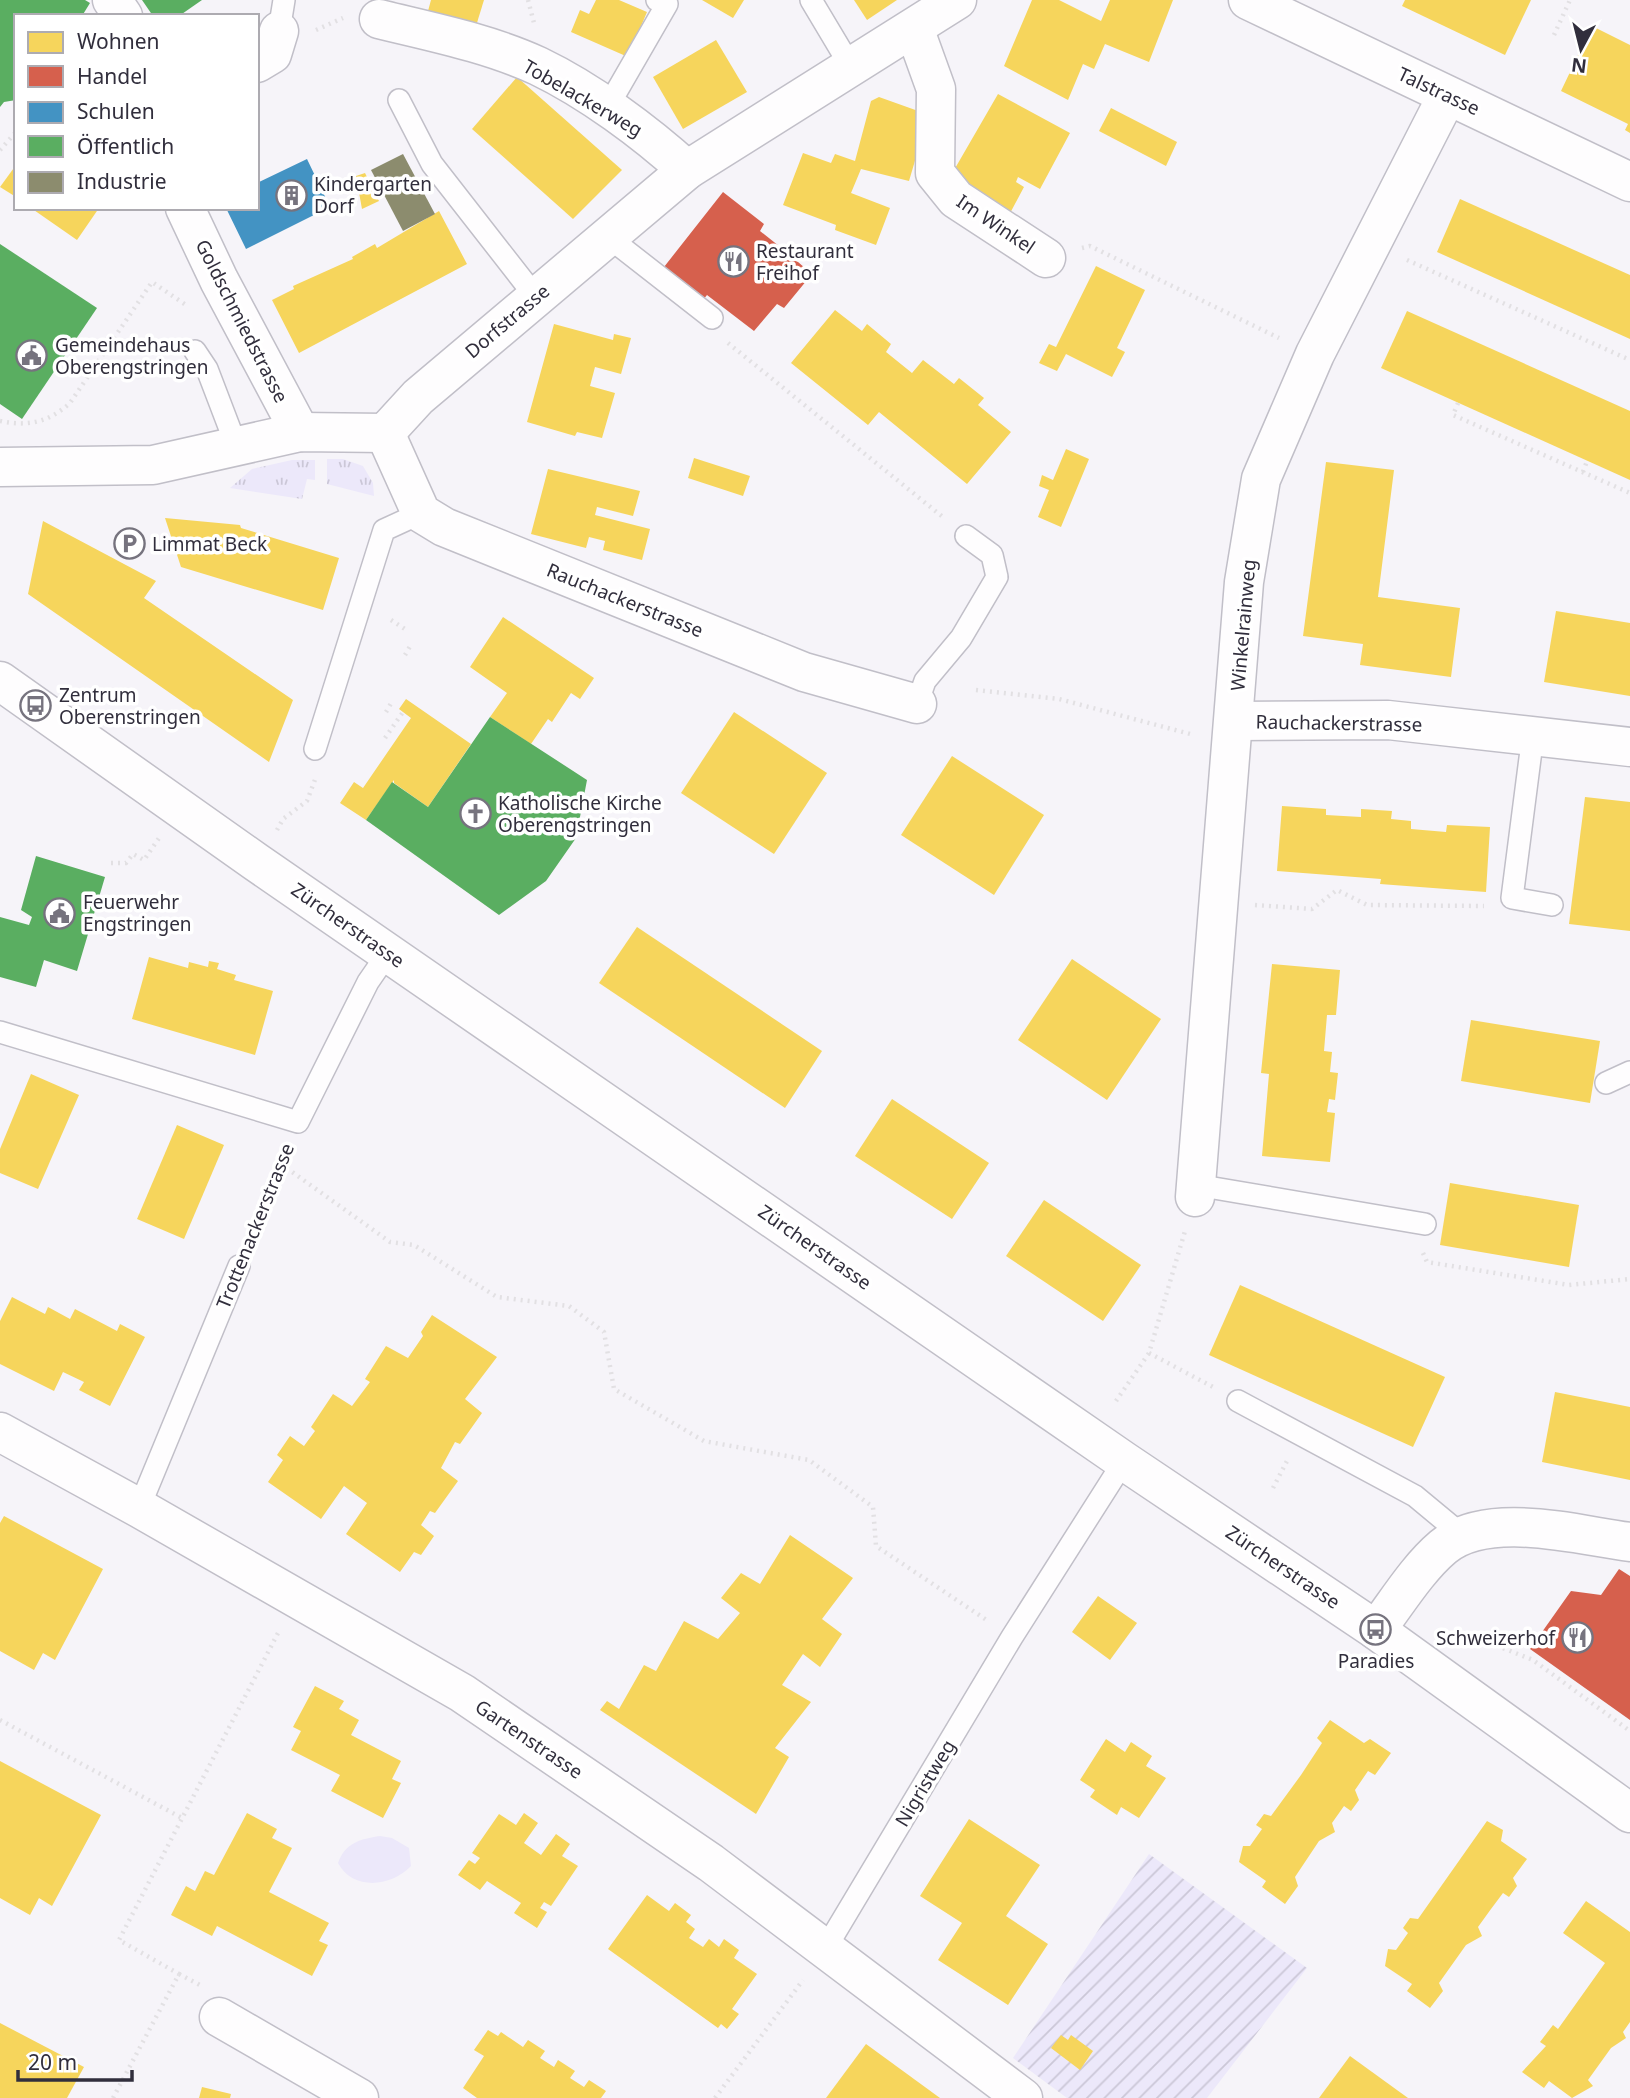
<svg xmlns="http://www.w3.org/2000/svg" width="1630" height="2098" font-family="'Noto Sans',sans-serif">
<defs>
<pattern id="grass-tufts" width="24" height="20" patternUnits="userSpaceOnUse" patternTransform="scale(1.75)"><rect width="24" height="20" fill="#ece8fa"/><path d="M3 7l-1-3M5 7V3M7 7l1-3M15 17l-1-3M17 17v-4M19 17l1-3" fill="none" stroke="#cbc7d7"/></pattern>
<pattern id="garden-furrows" width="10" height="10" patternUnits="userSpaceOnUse" patternTransform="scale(1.75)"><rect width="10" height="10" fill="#ece8fa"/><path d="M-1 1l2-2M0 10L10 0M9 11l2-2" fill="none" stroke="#cbc7d7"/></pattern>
</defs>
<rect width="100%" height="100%" fill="#f6f4f9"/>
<!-- grass -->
<g fill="url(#grass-tufts)">
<polygon points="327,459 343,459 363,466 373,483 374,496 327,484"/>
<polygon points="292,460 315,460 315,480 307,479 302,499 230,488 252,469"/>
</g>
<!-- park -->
<path fill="#ece8fa" d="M380,1836L392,1838L409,1848L411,1866C391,1887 353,1891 338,1863C345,1843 360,1839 380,1836Z"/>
<!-- garden -->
<polygon fill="url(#garden-furrows)" points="1149,1854 1307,1968 1207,2098 1067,2098 1013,2058"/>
<!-- homes -->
<g fill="#f6d55c">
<polygon points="431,0 484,0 476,26 428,11"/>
<polygon points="596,0 619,0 647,12 628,57 571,32 580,10 589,14"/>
<polygon points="702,0 744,0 733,18"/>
<polygon points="854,0 897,0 867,20"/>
<polygon points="1032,0 1059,0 1101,21 1110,0 1173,0 1149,62 1105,44 1094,69 1083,64 1068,100 1004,66"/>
<polygon points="1405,0 1531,0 1505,55 1402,6"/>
<polygon points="1592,26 1630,45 1630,133 1625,130 1628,124 1561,91"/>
<polygon points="716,40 747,92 683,129 653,77"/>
<polygon points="517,77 622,170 573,219 472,129"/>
<polygon points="998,94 1070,133 1040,189 1018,177 1016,182 1024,187 1008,217 950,177"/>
<polygon points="879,97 921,112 917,154 909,181 861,169 851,193 890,208 876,245 835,230 836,225 783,205 803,153 831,163 835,154 855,161 871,101"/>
<polygon points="1111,108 1177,142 1166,166 1099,131"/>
<polygon points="16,165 16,197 0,187"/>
<polygon points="365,173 379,201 362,209 356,176"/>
<polygon points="1460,199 1630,275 1630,339 1437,252"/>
<polygon points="31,208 99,208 77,240"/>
<polygon points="439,211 467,264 299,353 272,300 294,289 293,286 353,259 352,257 375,244 377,248"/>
<polygon points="1096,266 1145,290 1117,348 1125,352 1112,377 1066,354 1057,371 1039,363 1049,344 1056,347"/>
<polygon points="835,310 862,331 867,324 891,344 886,352 912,373 923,360 954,384 959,378 984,398 978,405 1011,432 967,484 879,412 868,425 791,363"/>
<polygon points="1407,311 1630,411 1630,480 1381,368"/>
<polygon points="554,324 613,340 614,334 631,338 621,374 595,367 590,386 615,393 602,438 577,432 575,436 527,422"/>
<polygon points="1066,449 1089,459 1061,527 1038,517 1049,490 1039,486 1042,475 1053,480"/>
<polygon points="694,458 750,476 743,496 688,478"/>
<polygon points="1326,462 1394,470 1378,597 1460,608 1451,677 1360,665 1363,644 1303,636"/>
<polygon points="548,469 640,491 633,516 597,507 595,515 650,529 642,560 603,550 605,541 589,537 586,548 531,534"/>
<polygon points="165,518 240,525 241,528 339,558 323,610 181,567"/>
<polygon points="43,521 156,581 144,598 293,700 269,762 28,594"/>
<polygon points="1556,611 1630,623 1630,696 1544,682"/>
<polygon points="503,617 594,678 580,699 571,693 552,722 548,719 531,744 490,717 507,693 470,667"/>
<polygon points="406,699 471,744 428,807 394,783 394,780 366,820 340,803 354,782 363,788 411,718 399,709"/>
<polygon points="734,712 827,773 774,854 681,793"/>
<polygon points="952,756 1044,815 994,895 901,835"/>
<polygon points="1585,797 1630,802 1630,931 1569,924"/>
<polygon points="1282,806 1326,809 1326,815 1361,817 1361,809 1392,811 1391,819 1411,821 1411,829 1446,832 1447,825 1490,827 1486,892 1380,884 1381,879 1277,871"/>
<polygon points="637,927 822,1051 785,1108 599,983"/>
<polygon points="149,957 188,968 189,962 208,967 209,961 219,963 217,969 236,975 234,980 273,991 255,1055 132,1019"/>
<polygon points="1072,959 1161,1019 1107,1100 1018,1040"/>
<polygon points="1272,964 1340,970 1336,1015 1327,1015 1324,1051 1332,1052 1330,1072 1338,1073 1335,1100 1329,1099 1327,1112 1335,1113 1330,1162 1262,1156 1269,1074 1261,1073"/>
<polygon points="1471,1020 1600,1041 1590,1103 1461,1081"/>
<polygon points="31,1074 79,1095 38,1189 0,1173 0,1149"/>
<polygon points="892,1099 989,1163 952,1219 855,1156"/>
<polygon points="177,1125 224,1145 184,1239 137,1219"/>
<polygon points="1450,1183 1579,1205 1569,1267 1440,1245"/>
<polygon points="1044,1200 1141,1265 1103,1321 1006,1256"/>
<polygon points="1240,1285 1445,1377 1413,1447 1209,1355"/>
<polygon points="12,1297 45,1314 48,1307 70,1319 75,1309 117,1331 120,1324 145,1337 110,1406 79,1390 84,1382 63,1372 54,1391 0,1364 0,1321"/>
<polygon points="432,1315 497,1357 465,1399 482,1413 460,1444 455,1442 441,1468 458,1481 435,1513 430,1511 421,1525 434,1536 421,1555 414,1552 400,1572 346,1534 367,1503 344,1486 321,1519 268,1482 283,1460 277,1455 290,1436 304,1446 315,1431 311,1427 333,1394 352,1406 370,1382 365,1379 386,1346 408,1358 423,1336 421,1332"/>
<polygon points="1555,1392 1630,1407 1630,1480 1542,1462"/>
<polygon points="4,1516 103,1569 55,1660 43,1653 34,1670 0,1651 0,1523"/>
<polygon points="790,1535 853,1578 822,1619 842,1634 820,1667 803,1654 782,1685 811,1702 775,1748 789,1757 756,1814 600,1710 607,1701 619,1709 644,1665 656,1671 684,1621 718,1639 740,1613 721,1598 741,1573 760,1584"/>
<polygon points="1098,1596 1137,1623 1110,1660 1072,1632"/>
<polygon points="315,1686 344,1701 339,1709 359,1720 351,1735 401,1761 392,1779 401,1783 383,1818 331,1791 340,1775 291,1750 301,1731 293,1727"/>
<polygon points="1330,1720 1364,1743 1370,1739 1391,1753 1375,1775 1368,1771 1355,1790 1359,1800 1351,1811 1344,1806 1332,1823 1335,1832 1319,1841 1295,1877 1298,1886 1285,1904 1262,1887 1266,1881 1239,1862 1243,1846 1250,1846 1262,1829 1256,1825 1264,1814 1271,1816 1301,1775 1322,1743 1317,1738"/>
<polygon points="1106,1739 1125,1752 1131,1742 1152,1756 1146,1766 1166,1778 1139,1818 1121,1807 1117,1815 1090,1797 1095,1790 1080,1780"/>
<polygon points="0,1761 101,1815 52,1906 39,1898 30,1915 0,1898"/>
<polygon points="247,1813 277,1829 272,1838 292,1848 269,1892 329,1923 319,1941 328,1945 312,1976 217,1926 212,1936 171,1915 186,1886 195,1891 205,1871 214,1875"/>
<polygon points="524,1813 538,1823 524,1843 541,1855 556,1834 570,1844 562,1856 578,1866 551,1906 544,1902 540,1908 547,1912 537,1928 514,1913 521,1903 487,1881 480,1890 458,1875 469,1860 475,1864 480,1858 472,1853 499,1814 516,1825"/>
<polygon points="969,1819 1040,1865 1006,1916 1048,1944 1008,2005 938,1960 962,1923 920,1896"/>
<polygon points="1487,1821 1503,1830 1501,1841 1527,1859 1513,1878 1517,1886 1509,1897 1503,1893 1491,1909 1478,1927 1482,1936 1466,1945 1439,1983 1443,1991 1430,2008 1407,1991 1412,1984 1385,1966 1388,1949 1396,1950 1408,1933 1403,1928 1410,1918 1418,1919"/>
<polygon points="647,1895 669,1911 675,1903 691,1915 686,1922 695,1929 689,1938 703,1947 709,1939 719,1947 724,1939 739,1950 734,1958 757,1974 732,2009 739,2014 727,2029 721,2024 718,2028 608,1949"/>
<polygon points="1586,1901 1630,1932 1630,2022 1623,2032 1626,2038 1611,2048 1588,2080 1593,2086 1572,2098 1549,2081 1544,2088 1522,2072 1546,2046 1540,2042 1553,2025 1558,2029 1605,1963 1563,1933"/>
<polygon points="0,2023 84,2067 67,2098 0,2098"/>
<polygon points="488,2030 498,2036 501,2032 523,2047 528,2040 545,2051 540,2058 554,2067 558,2060 575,2071 570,2078 584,2087 589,2080 606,2091 601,2098 477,2098 463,2088 484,2056 474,2050"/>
<polygon points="1061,2035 1068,2040 1071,2035 1093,2051 1080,2070 1051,2048"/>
<polygon points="866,2044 940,2098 826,2098"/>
<polygon points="1350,2056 1408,2098 1319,2098"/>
<polygon points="202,2087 231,2094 230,2098 199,2098"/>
</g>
<!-- shops -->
<g fill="#d6604d">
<polygon points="723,192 764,224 760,231 784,250 789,243 796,249 791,256 812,274 784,308 777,304 754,331 707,295 703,300 664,267"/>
<polygon points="1619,1569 1630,1576 1630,1720 1530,1649 1571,1591 1601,1595"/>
</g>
<!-- schools -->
<polygon fill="#4393c3" points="307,159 330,207 246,249 226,208 257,208 257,183"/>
<!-- public -->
<g fill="#5aae61">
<polygon points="0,0 85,0 90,3 82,16 16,16 16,100 4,102 0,107"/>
<polygon points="142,0 202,0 179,16 153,16"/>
<polygon points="0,244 97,308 22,419 0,404"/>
<polygon points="490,717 587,780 576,838 546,881 499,915 366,820 392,782 428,807"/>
<polygon points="36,856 105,877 77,971 44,960 36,987 0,977 0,917 29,925 32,917 21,910"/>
</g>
<!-- industry -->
<polygon fill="#8c8c6e" points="403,154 435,214 403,231 371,170"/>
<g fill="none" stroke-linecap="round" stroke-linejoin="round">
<defs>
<g id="service">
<polyline points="811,0 851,67"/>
<polyline points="279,31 284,0"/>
<polyline points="399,100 432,164 535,296"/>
<polyline points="607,108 667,4 657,0"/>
<polyline points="607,236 712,318"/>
<polyline points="195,351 207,369 236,445"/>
<polyline points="917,704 925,681 961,638 997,577 992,555 966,536"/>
<polyline points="1533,735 1512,898 1552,905"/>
<polyline points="315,749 384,530 421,513"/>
<polyline points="0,1032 298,1122 368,982 388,953"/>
<polyline points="1606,1083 1630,1072"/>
<polyline points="1196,1185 1425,1224"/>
<polyline points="1238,1401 1415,1496 1462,1535"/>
<polyline points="139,1508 239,1266"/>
<polyline points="824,1951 1012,1637 1124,1461"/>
</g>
<g id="minor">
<polyline points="112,0 123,16"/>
<polyline points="1248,0 1630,182"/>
<path d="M379,19C432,32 488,43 538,66C590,91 645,132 687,170"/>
<polyline points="914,28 936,89 935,173 956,199 1046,258"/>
<polyline points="257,63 272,54 279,31"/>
<polyline points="185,208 219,280 300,432"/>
<polyline points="385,433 421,513 444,527 804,672 917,704"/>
<polyline points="0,467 153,465 300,432 385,433 418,397 687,170 957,0"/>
<polyline points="1235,721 1388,720 1630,747"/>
<polyline points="1195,1197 1244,582 1261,479 1315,354 1447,96"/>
<polyline points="0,1432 139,1508 462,1693 711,1863 1023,2098"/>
<path d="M1376,1630C1396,1604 1417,1569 1443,1547C1488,1510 1576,1535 1630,1542"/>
<polyline points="219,2017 359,2098"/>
</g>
<polyline id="secondary" points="0,681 256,862 1124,1461 1376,1630 1630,1813"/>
</defs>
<!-- service casing -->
<use href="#service" stroke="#c1bfc8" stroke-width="24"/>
<!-- minor casing -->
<use href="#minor" stroke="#c1bfc8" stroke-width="41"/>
<!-- secondary casing -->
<use href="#secondary" stroke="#c1bfc8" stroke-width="41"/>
<!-- path -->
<g stroke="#e2e0e3" stroke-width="4.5" stroke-dasharray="2 5" stroke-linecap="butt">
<polyline points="528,0 534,23"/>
<polyline points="316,30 343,18"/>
<polyline points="1554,35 1570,0"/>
<polyline points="0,150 16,132"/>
<polyline points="1082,248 1090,246 1279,338"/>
<polyline points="1407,260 1630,360"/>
<polyline points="728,343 944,518"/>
<polyline points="1458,403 1453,415 1630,493"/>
<path d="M0,421C28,427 49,422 70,403L152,282L186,305"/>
<polyline points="1583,472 1587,461"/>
<polyline points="391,620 408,631"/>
<polyline points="405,655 412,643"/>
<polyline points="976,690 1059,699 1194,735"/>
<polyline points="386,712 393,700"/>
<polyline points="385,738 403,712"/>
<polyline points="277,830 283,819 307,801 316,777"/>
<polyline points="111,863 126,863 133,854 144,860 159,838"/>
<polyline points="1255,905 1312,909 1337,890 1367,905 1484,906"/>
<polyline points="281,1164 390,1242 414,1245 497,1297 569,1306 604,1332 614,1389 704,1441 809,1460 873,1507 876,1546 988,1621"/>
<polyline points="250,1239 287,1151"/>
<polyline points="1423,1253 1427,1262 1569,1285 1630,1279"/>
<polyline points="1149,1353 1213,1387"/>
<polyline points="1116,1401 1149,1353 1185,1231"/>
<polyline points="1273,1488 1287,1461"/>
<polyline points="1490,1643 1533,1660 1630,1731"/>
<polyline points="0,1720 182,1818"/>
<polyline points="179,1974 200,1985"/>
<polyline points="113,2098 179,1974 119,1940 278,1633"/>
<polyline points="715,2098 803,1980"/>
</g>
<!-- service -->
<use href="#service" stroke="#fefdfe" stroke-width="21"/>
<!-- minor -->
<use href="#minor" stroke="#fefdfe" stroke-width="38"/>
<!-- secondary -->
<use href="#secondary" stroke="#fefdfe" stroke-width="38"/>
</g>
<!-- icons -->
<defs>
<symbol id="building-ring" viewBox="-11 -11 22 22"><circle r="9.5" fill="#fff" stroke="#76737e" stroke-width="1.5"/><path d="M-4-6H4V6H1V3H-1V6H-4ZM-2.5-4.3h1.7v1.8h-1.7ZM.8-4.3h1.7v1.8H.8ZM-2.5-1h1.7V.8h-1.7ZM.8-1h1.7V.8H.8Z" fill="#76737e"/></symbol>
<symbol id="restaurant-ring" viewBox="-11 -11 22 22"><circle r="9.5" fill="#fff" stroke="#76737e" stroke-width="1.5"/><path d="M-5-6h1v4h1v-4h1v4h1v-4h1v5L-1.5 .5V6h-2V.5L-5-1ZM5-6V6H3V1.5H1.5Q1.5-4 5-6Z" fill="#76737e"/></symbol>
<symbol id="civic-ring" viewBox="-11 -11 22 22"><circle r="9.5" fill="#fff" stroke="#76737e" stroke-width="1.5"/><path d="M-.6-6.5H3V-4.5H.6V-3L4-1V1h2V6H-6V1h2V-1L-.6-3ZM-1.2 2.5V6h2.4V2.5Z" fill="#76737e"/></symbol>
<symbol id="parking-ring" viewBox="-11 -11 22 22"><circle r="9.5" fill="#fff" stroke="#76737e" stroke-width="1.5"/><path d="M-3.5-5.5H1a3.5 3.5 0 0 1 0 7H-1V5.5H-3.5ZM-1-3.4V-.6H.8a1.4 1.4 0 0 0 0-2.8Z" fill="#76737e"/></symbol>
<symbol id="bus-ring" viewBox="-11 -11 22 22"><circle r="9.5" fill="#fff" stroke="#76737e" stroke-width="1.5"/><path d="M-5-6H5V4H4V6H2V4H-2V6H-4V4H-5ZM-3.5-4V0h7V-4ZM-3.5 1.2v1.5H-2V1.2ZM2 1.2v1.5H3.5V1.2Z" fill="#76737e"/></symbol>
<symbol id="church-ring" viewBox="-11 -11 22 22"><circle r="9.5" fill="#fff" stroke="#76737e" stroke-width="1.5"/><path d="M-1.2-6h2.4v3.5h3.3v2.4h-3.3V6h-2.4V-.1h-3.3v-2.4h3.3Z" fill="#76737e"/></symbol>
</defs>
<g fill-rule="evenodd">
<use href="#building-ring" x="274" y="178" width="35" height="35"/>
<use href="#restaurant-ring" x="716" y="244" width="35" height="35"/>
<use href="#civic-ring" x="14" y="338" width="35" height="35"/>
<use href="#parking-ring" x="112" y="526" width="35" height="35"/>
<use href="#bus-ring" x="18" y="688" width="35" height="35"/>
<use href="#church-ring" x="458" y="796" width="35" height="35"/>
<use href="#civic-ring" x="42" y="896" width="35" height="35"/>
<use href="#bus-ring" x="1358" y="1612" width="35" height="35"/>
<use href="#restaurant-ring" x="1560" y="1620" width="35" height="35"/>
</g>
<g text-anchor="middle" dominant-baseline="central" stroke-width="7" stroke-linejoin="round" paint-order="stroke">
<!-- street labels -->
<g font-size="19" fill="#312e3c" stroke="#fff">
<text transform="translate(1439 91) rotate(25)">Talstrasse</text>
<text transform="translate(583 98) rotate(30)">Tobelackerweg</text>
<text transform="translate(996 224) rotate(34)">Im Winkel</text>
<text transform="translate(242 321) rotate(63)">Goldschmiedstrasse</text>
<text transform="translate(507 321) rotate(-40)">Dorfstrasse</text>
<text transform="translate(625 600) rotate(22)">Rauchackerstrasse</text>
<text transform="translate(1243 625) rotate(-85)">Winkelrainweg</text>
<text transform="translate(1339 723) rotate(1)">Rauchackerstrasse</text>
<text transform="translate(348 925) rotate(35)">Zürcherstrasse</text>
<text transform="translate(255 1226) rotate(-68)">Trottenackerstrasse</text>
<text transform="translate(815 1247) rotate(35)">Zürcherstrasse</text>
<text transform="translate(1283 1567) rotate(34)">Zürcherstrasse</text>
<text transform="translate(529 1739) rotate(34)">Gartenstrasse</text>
<text transform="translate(925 1783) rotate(-59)">Nigristweg</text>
</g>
<!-- poi labels -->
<g font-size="19" fill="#312e3c" stroke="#fff" text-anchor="start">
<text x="314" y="184">Kindergarten<tspan x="314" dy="22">Dorf</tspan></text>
<text x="756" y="251">Restaurant<tspan x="756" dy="22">Freihof</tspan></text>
<text x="55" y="345">Gemeindehaus<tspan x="55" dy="22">Oberengstringen</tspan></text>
<text x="152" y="544">Limmat Beck</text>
<text x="59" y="695">Zentrum<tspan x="59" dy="22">Oberenstringen</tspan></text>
<text x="498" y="803">Katholische Kirche<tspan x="498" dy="22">Oberengstringen</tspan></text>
<text x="83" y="902">Feuerwehr<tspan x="83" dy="22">Engstringen</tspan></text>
<text x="1555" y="1638" text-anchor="end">Schweizerhof</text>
<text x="1376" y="1661" text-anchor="middle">Paradies</text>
</g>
</g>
<!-- legend -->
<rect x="14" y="14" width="245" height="196" fill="#ffffff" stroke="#adabb1" stroke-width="2"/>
<rect x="28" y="32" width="35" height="21" fill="#f6d55c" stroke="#adabb1" stroke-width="2"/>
<text x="77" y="49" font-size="21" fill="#312e3c">Wohnen</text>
<rect x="28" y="66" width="35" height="21" fill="#d6604d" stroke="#adabb1" stroke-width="2"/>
<text x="77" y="84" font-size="21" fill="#312e3c">Handel</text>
<rect x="28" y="102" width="35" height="21" fill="#4393c3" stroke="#adabb1" stroke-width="2"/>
<text x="77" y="119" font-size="21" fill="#312e3c">Schulen</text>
<rect x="28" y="136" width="35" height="21" fill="#5aae61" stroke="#adabb1" stroke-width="2"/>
<text x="77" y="154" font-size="21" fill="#312e3c">Öffentlich</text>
<rect x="28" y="172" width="35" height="21" fill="#8c8c6e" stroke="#adabb1" stroke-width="2"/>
<text x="77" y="189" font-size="21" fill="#312e3c">Industrie</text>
<!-- north arrow -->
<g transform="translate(1581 49) rotate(187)" stroke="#ffffff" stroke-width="5" paint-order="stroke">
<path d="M0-5L12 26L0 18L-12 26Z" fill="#312e3c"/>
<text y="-10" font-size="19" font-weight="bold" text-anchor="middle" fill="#312e3c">N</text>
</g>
<!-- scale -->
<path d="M18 2070v10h114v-10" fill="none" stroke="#312e3c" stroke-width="3.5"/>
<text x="28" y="2070" font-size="21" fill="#312e3c" stroke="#ffffff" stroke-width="5" paint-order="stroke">20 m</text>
</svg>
